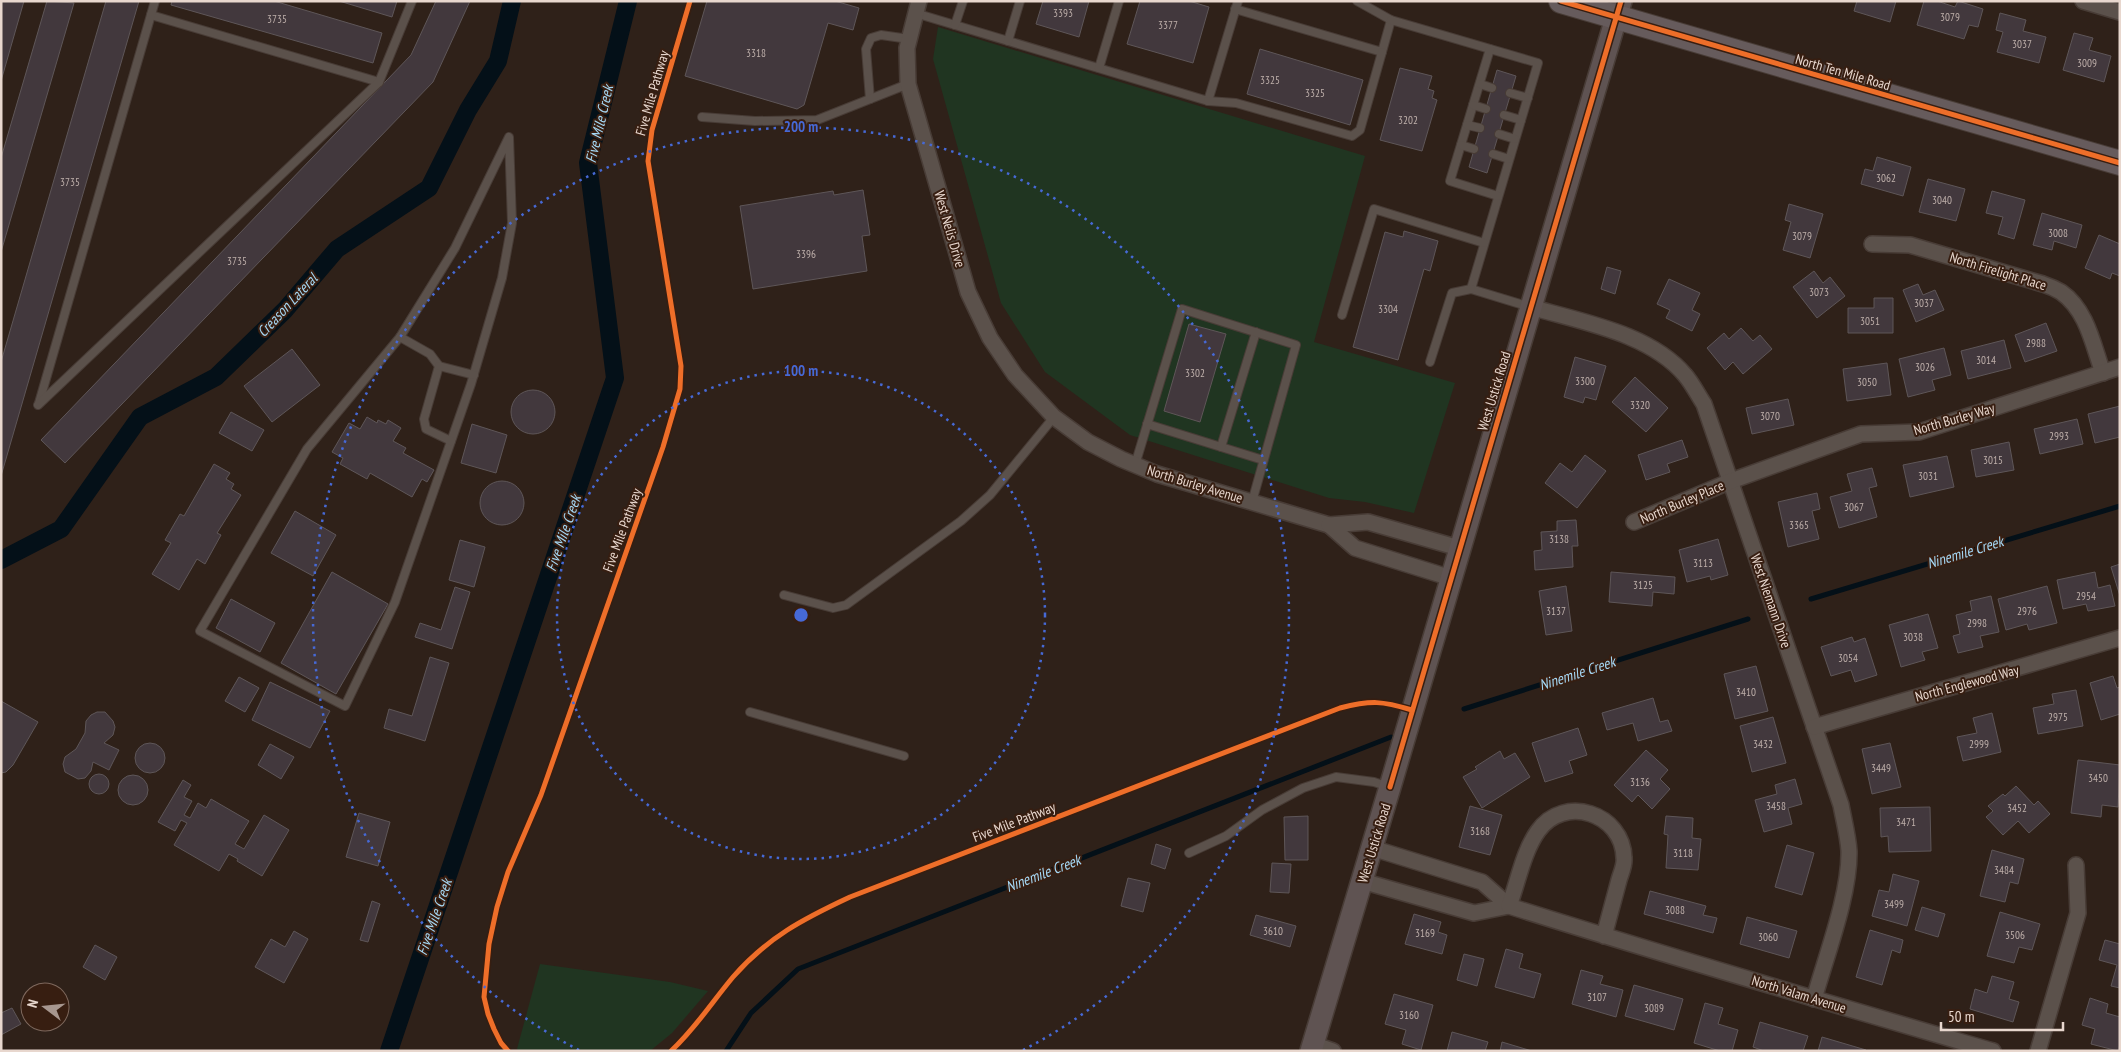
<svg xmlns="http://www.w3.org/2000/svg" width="2121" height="1052" font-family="'PT Sans Narrow',sans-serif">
<rect width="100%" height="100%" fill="#2f2119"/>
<!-- green -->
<g fill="#203521">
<polygon points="938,27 1365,156 1314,342 1455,383 1414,513 1365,502 1329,498 1130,435 1045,372 1001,303 933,59"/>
<polygon points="540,964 670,982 708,991 672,1033 650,1051 520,1051 517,1049"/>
</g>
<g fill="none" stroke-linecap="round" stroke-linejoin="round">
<!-- stream -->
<g stroke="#041018" stroke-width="5">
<polyline points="1811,599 2120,506"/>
<polyline points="1464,709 1748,619"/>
<polyline points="726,1051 751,1013 798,969 1391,737"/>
</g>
<!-- canal -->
<g stroke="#041018" stroke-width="18">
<polyline points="1,560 61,529 140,417 216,377 285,310 337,249 429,188 468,110 498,61 512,1"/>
<polyline points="389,1051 615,378 588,163 628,1"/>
</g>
</g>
<!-- building -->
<g fill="#42383d" stroke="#5e5658">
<polygon points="1,1 24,1 1,81"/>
<polygon points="47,1 74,3 1,252 1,158"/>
<polygon points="106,1 139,1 1,476 1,362"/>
<polygon points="172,1 274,1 382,33 373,63 171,5"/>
<polygon points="339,1 397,1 392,17"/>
<polygon points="436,1 470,1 433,82 65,463 41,440 411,55"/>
<polygon points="707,1 835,1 859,8 853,30 828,23 804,105 797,109 685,76"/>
<polygon points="1043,1 1089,1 1079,37 1036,24"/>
<polygon points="1140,1 1189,1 1209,7 1193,63 1127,44"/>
<polygon points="1857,1 1896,1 1890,22 1854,11"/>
<polygon points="1924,1 1937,1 1955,7 1958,1 1983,9 1978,27 1969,25 1964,39 1917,25"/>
<polygon points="2000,13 2026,20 2023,31 2046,37 2039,63 1997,52 2003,32 1996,30"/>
<polygon points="2074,33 2093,38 2089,50 2111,56 2104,82 2063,70"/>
<polygon points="1260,49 1363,80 1350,125 1247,94"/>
<polygon points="1400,68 1432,76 1428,89 1434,91 1432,98 1437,100 1422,151 1380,140"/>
<polygon points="1497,70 1516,76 1487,173 1469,167"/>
<polygon points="1877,157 1911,167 1903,196 1861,184 1865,169 1873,171"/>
<polygon points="1928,179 1965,189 1956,221 1919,212"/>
<polygon points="863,190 870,235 862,236 867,271 753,289 740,206 833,191 834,195"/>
<polygon points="1992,191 2025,200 2014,239 1998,234 2003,217 1986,213"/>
<polygon points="1789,204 1823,214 1810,258 1783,250 1791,222 1785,220"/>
<polygon points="2042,213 2082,225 2076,248 2054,241 2052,250 2033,245"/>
<polygon points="1404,231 1438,241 1430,271 1424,269 1398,360 1353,347 1385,232 1403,237"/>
<polygon points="2099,235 2120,244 2120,276 2112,273 2110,279 2085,268"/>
<polygon points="1607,267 1621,271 1615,294 1601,289"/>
<polygon points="1814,271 1823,283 1830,277 1845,296 1817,318 1793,287"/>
<polygon points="1669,279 1700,293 1692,310 1700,314 1692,331 1666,318 1670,310 1657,304"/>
<polygon points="1918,284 1923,295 1935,290 1944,310 1916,322 1903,290"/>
<polygon points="1874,298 1893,298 1893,333 1848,333 1848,308 1874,308"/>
<polygon points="2046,323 2057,351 2025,362 2015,335"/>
<polygon points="1189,324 1226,334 1200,422 1164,411"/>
<polygon points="1741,328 1753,341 1760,335 1772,349 1743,374 1733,362 1725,370 1707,348 1724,333 1729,339"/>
<polygon points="2004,340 2011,368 1968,379 1961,351"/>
<polygon points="1944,348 1951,375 1932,380 1935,390 1908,397 1899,359"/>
<polygon points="292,349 320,385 272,422 244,386"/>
<polygon points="1575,357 1606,366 1596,400 1585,397 1583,403 1564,397"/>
<polygon points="1887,363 1891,395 1847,401 1843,369"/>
<polygon points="1635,377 1668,408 1646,432 1612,402"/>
<circle cx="533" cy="412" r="22"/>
<polygon points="1788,399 1794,425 1752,434 1746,408"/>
<polygon points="2120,406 2120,437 2095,443 2088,414"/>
<polygon points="231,412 264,430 252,451 219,433"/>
<polygon points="367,417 377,423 378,420 386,424 388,420 401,428 393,441 406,448 403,453 434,470 427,482 422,479 412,497 370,473 367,479 340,464 343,458 332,452 349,423 360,429"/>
<polygon points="2077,419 2083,444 2040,454 2034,429"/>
<polygon points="472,424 507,435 496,473 461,463"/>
<polygon points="1682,440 1688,457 1667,464 1670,472 1646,480 1638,455"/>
<polygon points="2009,442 2014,470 1976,477 1971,450"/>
<polygon points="1585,455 1606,471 1577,508 1545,483 1560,463 1572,472"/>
<polygon points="1947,456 1954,487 1910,497 1903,465"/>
<polygon points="214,464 230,473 226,479 234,484 231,489 241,495 217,533 221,535 205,564 197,559 179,590 152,574 171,543 165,540 180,514 184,516"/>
<polygon points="1872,468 1877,486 1869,488 1877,517 1839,528 1830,497 1852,491 1847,474"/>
<circle cx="502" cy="503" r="22"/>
<polygon points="1817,493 1820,509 1812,511 1819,539 1788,547 1778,502"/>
<polygon points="295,511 336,535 313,576 271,553"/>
<polygon points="1576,520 1578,546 1572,546 1573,567 1535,570 1534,551 1542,550 1541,532 1557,531 1557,521"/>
<polygon points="1718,539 1728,575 1711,580 1710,576 1687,582 1679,550"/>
<polygon points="460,540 485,547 474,587 449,580"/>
<polygon points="2120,564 2120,596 2111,567"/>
<polygon points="332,572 388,604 336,694 281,663"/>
<polygon points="1611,572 1675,577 1674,594 1653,592 1652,606 1609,602"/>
<polygon points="2095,572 2098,588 2110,585 2115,606 2088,611 2086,604 2063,609 2057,580"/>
<polygon points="1566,586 1572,631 1546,635 1539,591"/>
<polygon points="2047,586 2057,623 2029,630 2027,624 2006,630 1998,599"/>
<polygon points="455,587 470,592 452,649 415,637 420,623 441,630"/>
<polygon points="1991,596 1999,632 1980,636 1983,647 1958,653 1953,636 1960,634 1956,615 1972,611 1970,601"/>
<polygon points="231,599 275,623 260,652 216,628"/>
<polygon points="1928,614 1938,648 1922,652 1925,660 1901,667 1889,625"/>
<polygon points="1852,637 1854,642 1865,638 1877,675 1855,682 1851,670 1831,676 1821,647"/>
<polygon points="430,657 449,663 425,741 384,728 389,709 412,716"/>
<polygon points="1756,666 1768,711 1735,719 1724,674"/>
<polygon points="2113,676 2117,688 2120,687 2120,714 2101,720 2090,683"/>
<polygon points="239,677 259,688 245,712 225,701"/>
<polygon points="270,682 330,711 310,748 252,720"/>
<polygon points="2076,690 2083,726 2038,734 2033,708 2054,704 2052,694"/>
<polygon points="1653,698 1660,722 1668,720 1672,731 1638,741 1633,723 1607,730 1602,713"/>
<polygon points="1,701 38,722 13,765 6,772 1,773"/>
<polygon points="97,712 105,712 113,721 115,727 113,735 104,743 119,750 109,770 93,762 91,771 85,778 78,779 65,772 63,764 65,757 76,749 85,733 86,721 91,715"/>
<polygon points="1992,713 2001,752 1963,761 1957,737 1977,733 1973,718"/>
<polygon points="1773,717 1786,763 1752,772 1740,726"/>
<polygon points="1578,728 1587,755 1569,761 1573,773 1545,782 1532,743"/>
<circle cx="150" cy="758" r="15"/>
<polygon points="1890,743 1901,787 1872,794 1862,749"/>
<polygon points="270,744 294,757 281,779 258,765"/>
<polygon points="1646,750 1668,770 1660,779 1670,789 1652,809 1638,795 1632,802 1614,785"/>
<polygon points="1500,751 1504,759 1515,753 1530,777 1482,808 1463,777 1477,769 1475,767"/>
<polygon points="2078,760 2120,765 2118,807 2102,805 2101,817 2071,813"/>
<circle cx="99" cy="784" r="10"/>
<circle cx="133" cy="790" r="15"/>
<polygon points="1795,779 1802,804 1788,808 1792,824 1764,832 1755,800 1777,794 1775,785"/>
<polygon points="183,780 191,785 184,797 192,801 184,815 190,818 198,803 206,808 211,799 249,821 235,844 244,849 264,815 289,830 262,876 237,861 238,859 229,854 219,871 174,845 187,823 181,820 175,831 158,822"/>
<polygon points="2016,786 2034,805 2038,801 2050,814 2029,833 2018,821 2003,835 1986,817 1993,811 1988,806 2003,794 2005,796"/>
<polygon points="1470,806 1502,815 1490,855 1459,847"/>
<polygon points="1930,807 1931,851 1889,852 1888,836 1881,837 1880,808"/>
<polygon points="359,813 390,822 378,866 346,857"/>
<polygon points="1308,816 1308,860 1285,860 1284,817"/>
<polygon points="1666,816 1693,818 1692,838 1701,839 1698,870 1666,868 1668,835 1664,834"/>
<polygon points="1156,844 1171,849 1165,869 1151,864"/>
<polygon points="1787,845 1814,853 1802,895 1775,887"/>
<polygon points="1992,850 2024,859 2018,884 2010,882 2005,902 1980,896"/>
<polygon points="1272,863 1291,864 1289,893 1270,892"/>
<polygon points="1893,874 1919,881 1907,926 1872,916 1879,890 1889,892"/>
<polygon points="1128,878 1150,883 1143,912 1121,906"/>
<polygon points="1650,891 1706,906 1703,915 1717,918 1713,933 1644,914"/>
<polygon points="372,901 380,904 368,942 360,940"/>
<polygon points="1922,907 1945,914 1938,937 1915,930"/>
<polygon points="2000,912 2040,924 2032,950 2019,947 2014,963 1987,956"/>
<polygon points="1414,914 1441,922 1438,932 1447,935 1442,954 1405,944"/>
<polygon points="1256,915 1296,926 1290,947 1250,935"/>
<polygon points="1747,917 1797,931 1789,958 1740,944"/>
<polygon points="1870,930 1903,940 1900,953 1892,950 1882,985 1856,977"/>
<polygon points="294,931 308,939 284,983 255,967 271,939 285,947"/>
<polygon points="2105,940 2120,944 2120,988 2111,986 2117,965 2099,960"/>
<polygon points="95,945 117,957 105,980 83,967"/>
<polygon points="1506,949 1523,954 1519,968 1541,974 1534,998 1495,987"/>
<polygon points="1464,954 1484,959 1477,986 1457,980"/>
<polygon points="1581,970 1603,976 1600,984 1623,990 1616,1017 1572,1004"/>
<polygon points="1992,976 2014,982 2009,999 2019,1002 2013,1022 1970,1009 1975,989 1987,993"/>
<polygon points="1634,985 1683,999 1674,1030 1625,1016"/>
<polygon points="1394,994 1433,1005 1421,1050 1402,1044 1406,1030 1385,1024"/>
<polygon points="2090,998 2108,1004 2106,1013 2120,1017 2120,1044 2118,1051 2091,1044 2095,1029 2082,1025"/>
<polygon points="1705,1003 1723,1008 1718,1024 1738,1030 1732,1051 1720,1051 1694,1043"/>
<polygon points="12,1008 21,1024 1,1035 1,1013"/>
<polygon points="1760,1022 1808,1036 1803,1051 1764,1051 1753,1047"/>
<polygon points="1452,1032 1488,1042 1485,1051 1447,1051"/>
<polygon points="1822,1037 1866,1050 1866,1051 1818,1051"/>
<polygon points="1502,1042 1532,1051 1500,1051"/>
</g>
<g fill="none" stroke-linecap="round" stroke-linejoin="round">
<defs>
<g id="service">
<polyline points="1235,9 1382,52 1391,20 1357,1"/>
<polyline points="915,13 1208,101 1238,1"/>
<polyline points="151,15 379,82"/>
<polyline points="1391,20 1538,63 1471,289 1530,307"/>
<polyline points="955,25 963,1"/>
<polyline points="1008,41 1020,1"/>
<polyline points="1490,49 1450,181 1498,196"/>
<polyline points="1099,68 1119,1"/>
<polyline points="1480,84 1492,88"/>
<polyline points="1510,93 1528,98"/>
<polyline points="870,99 866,49 871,38 881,35 909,39"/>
<polyline points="1208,101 1236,103 1352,136 1360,130 1382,52"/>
<polyline points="1473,105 1486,109"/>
<polyline points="1504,115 1521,120"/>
<polyline points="702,117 755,121 817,120 908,84"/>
<polyline points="1467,125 1480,128"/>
<polyline points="1499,134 1515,139"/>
<polygon points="509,137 512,223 502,278 471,384 395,602 345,706 200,631 307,449 400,337 455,248"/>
<polyline points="1461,145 1474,149"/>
<polyline points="1493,154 1509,159"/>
<polyline points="1342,315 1374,209 1484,243"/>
<polyline points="400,337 430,354 439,366 424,419 426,429 451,441"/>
<polyline points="1430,362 1452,293 1471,289"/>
<polyline points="439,366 474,375"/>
<polyline points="39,403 155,1"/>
<polyline points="38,405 379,82 412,1"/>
<polyline points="1147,424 1263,460"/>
<polyline points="1221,447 1256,332"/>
<polyline points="1135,465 1182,309 1296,345 1252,502"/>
<polyline points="784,595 833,608 846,605 961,521 990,495 1054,417"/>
<polyline points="750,712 904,756"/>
<polyline points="1189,853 1226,836 1262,810 1303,788 1336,777 1374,782 1389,787"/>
</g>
<g id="minor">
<polyline points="919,1 907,48 908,84 968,292 990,338 1015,375 1054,417 1088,442 1121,459 1157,474 1329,525"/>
<polyline points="2083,1 2120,12"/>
<path d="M1872,244L1910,245L2043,284C2049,286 2056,289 2061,292C2087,310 2093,345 2103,373"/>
<path d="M1531,307C1581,322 1650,333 1685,375C1692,383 1698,395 1704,404L1841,805C1844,821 1848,836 1849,851C1850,894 1826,956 1814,999"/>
<polyline points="1634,522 1731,481 1861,434 1919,432 2120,367"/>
<polyline points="1451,578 1355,548 1329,525 1368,522 1459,548"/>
<polyline points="1814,727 2120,638"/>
<polyline points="1362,881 1474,913 1509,906 1482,882 1372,848"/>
<path d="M1604,936C1609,917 1614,899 1619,880C1621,873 1625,865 1624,858C1623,813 1564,794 1538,831C1523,852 1518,882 1509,906C1670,957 1832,1004 1993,1051"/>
<polyline points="1313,1044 1333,1051"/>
<polyline points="2038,1051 2078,913 2076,865"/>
</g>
<polyline id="secondary" points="1311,1051 1390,787 1621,1"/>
<polyline id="primary" points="1561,1 2120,163"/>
</defs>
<!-- service casing -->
<use href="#service" stroke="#483c36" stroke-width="10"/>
<!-- minor casing -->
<use href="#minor" stroke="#483c36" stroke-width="18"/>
<!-- secondary casing -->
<use href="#secondary" stroke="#483c36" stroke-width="24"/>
<!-- primary casing -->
<use href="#primary" stroke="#483c36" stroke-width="26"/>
<!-- service -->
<use href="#service" stroke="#5b514b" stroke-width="8"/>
<!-- minor -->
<use href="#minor" stroke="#5b514b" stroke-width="15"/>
<!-- secondary -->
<use href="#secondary" stroke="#5f5352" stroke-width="21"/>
<!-- primary -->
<use href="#primary" stroke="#665b5c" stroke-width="24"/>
<defs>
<g id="cycleway">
<polyline points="1561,1 2120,163"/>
<polyline points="1390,787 1621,1"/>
<polyline points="508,1051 501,1043 494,1029 488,1014 484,997 489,944 497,907 508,872 541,795 663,447 680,389 681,366 648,161 652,130 690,1"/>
<path d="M671,1051C695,1029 712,1002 733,977C768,937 803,919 850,897L1340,708C1372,700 1382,701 1412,710"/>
</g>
</defs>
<!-- cycleway casing -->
<use href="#cycleway" stroke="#371e11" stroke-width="8"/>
<!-- cycleway -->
<use href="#cycleway" stroke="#ee6e29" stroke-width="5"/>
</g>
<!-- distance rings -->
<g fill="none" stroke="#4669d6" stroke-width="2.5" stroke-dasharray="2.5 5">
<circle cx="801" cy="615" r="244"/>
<path d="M579 1050A488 488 0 1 1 1023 1050"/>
</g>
<g text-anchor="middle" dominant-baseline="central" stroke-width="4" stroke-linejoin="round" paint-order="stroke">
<!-- number labels -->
<g font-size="11" fill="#beafaa">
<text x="1063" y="13">3393</text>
<text x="1950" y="17">3079</text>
<text x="277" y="19">3735</text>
<text x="1168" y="25">3377</text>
<text x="2022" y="44">3037</text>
<text x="756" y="53">3318</text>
<text x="2087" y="63">3009</text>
<text x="1270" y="80">3325</text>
<text x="1315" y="93">3325</text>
<text x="1408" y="120">3202</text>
<text x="1886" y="178">3062</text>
<text x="70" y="182">3735</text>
<text x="1942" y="200">3040</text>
<text x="2058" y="233">3008</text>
<text x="1802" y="236">3079</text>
<text x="806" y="254">3396</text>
<text x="237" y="261">3735</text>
<text x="1819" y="292">3073</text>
<text x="1924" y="303">3037</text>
<text x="1388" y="309">3304</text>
<text x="1870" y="321">3051</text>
<text x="2036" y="343">2988</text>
<text x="1986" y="360">3014</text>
<text x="1925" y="367">3026</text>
<text x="1195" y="373">3302</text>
<text x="1585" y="381">3300</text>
<text x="1867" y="382">3050</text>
<text x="1640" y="405">3320</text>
<text x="1770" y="416">3070</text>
<text x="2059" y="436">2993</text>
<text x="1993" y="460">3015</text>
<text x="1928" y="476">3031</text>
<text x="1854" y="507">3067</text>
<text x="1799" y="525">3365</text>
<text x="1559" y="539">3138</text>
<text x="1703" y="563">3113</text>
<text x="1643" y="585">3125</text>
<text x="2086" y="596">2954</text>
<text x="1556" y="611">3137</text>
<text x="2027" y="611">2976</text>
<text x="1977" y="623">2998</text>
<text x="1913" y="637">3038</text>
<text x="1848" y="658">3054</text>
<text x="1746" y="692">3410</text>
<text x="2058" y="717">2975</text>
<text x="1763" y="744">3432</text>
<text x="1979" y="744">2999</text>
<text x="1881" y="768">3449</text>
<text x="2098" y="778">3450</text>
<text x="1640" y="782">3136</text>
<text x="1776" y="806">3458</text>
<text x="2017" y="808">3452</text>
<text x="1906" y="822">3471</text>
<text x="1480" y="831">3168</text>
<text x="1683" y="853">3118</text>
<text x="2004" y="870">3484</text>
<text x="1894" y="904">3499</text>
<text x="1675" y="910">3088</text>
<text x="1273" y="931">3610</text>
<text x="1425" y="933">3169</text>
<text x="2015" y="935">3506</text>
<text x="1768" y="937">3060</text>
<text x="1597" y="997">3107</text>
<text x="1654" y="1008">3089</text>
<text x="1409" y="1015">3160</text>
</g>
<!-- street labels -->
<g font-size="14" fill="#e8d7ce" stroke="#371e11">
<text transform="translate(1843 72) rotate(16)">North Ten Mile Road</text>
<text transform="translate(652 93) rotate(-74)">Five Mile Pathway</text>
<text transform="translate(950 229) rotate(74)">West Nelis Drive</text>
<text transform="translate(1998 271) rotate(17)">North Firelight Place</text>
<text transform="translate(1494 391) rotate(-73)">West Ustick Road</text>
<text transform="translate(1954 419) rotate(-16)">North Burley Way</text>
<text transform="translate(1195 484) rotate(17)">North Burley Avenue</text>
<text transform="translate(1682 502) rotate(-23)">North Burley Place</text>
<text transform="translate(622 530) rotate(-70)">Five Mile Pathway</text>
<text transform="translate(1771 601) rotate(71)">West Niemann Drive</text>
<text transform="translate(1967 683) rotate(-15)">North Englewood Way</text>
<text transform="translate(1014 822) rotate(-21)">Five Mile Pathway</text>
<text transform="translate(1374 843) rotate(-73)">West Ustick Road</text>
<text transform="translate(1799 994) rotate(17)">North Valam Avenue</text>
</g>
<!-- water labels -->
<g font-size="15" font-style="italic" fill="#a5d8f5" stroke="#371e11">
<text transform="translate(599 124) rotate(-77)">Five Mile Creek</text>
<text transform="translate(287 305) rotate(-47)">Creason Lateral</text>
<text transform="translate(563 533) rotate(-71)">Five Mile Creek</text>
<text transform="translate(1965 552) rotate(-17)">Ninemile Creek</text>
<text transform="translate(1577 673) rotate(-18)">Ninemile Creek</text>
<text transform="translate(1043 873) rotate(-21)">Ninemile Creek</text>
<text transform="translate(434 917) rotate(-71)">Five Mile Creek</text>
</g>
</g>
<circle cx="801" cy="615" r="8" fill="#4669d6" stroke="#371e11" stroke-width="2.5"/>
<g font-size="15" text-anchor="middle" font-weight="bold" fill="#4669d6" stroke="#371e11" stroke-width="4" stroke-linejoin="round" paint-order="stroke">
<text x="801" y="132">200 m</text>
<text x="801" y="376">100 m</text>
</g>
<!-- border -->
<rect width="2121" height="1052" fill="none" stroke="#e8d7ce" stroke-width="5"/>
<!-- north arrow -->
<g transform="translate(45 1007) rotate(286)"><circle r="24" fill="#371e11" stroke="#7e685d"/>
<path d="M0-4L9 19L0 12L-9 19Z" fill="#a7978f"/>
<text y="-8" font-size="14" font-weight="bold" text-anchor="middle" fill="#e8d7ce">N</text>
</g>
<!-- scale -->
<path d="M1941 1022v8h122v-8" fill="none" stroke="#e8d7ce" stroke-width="2.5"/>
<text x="1948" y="1022" font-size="15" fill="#e8d7ce" stroke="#371e11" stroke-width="4" paint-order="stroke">50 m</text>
</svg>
